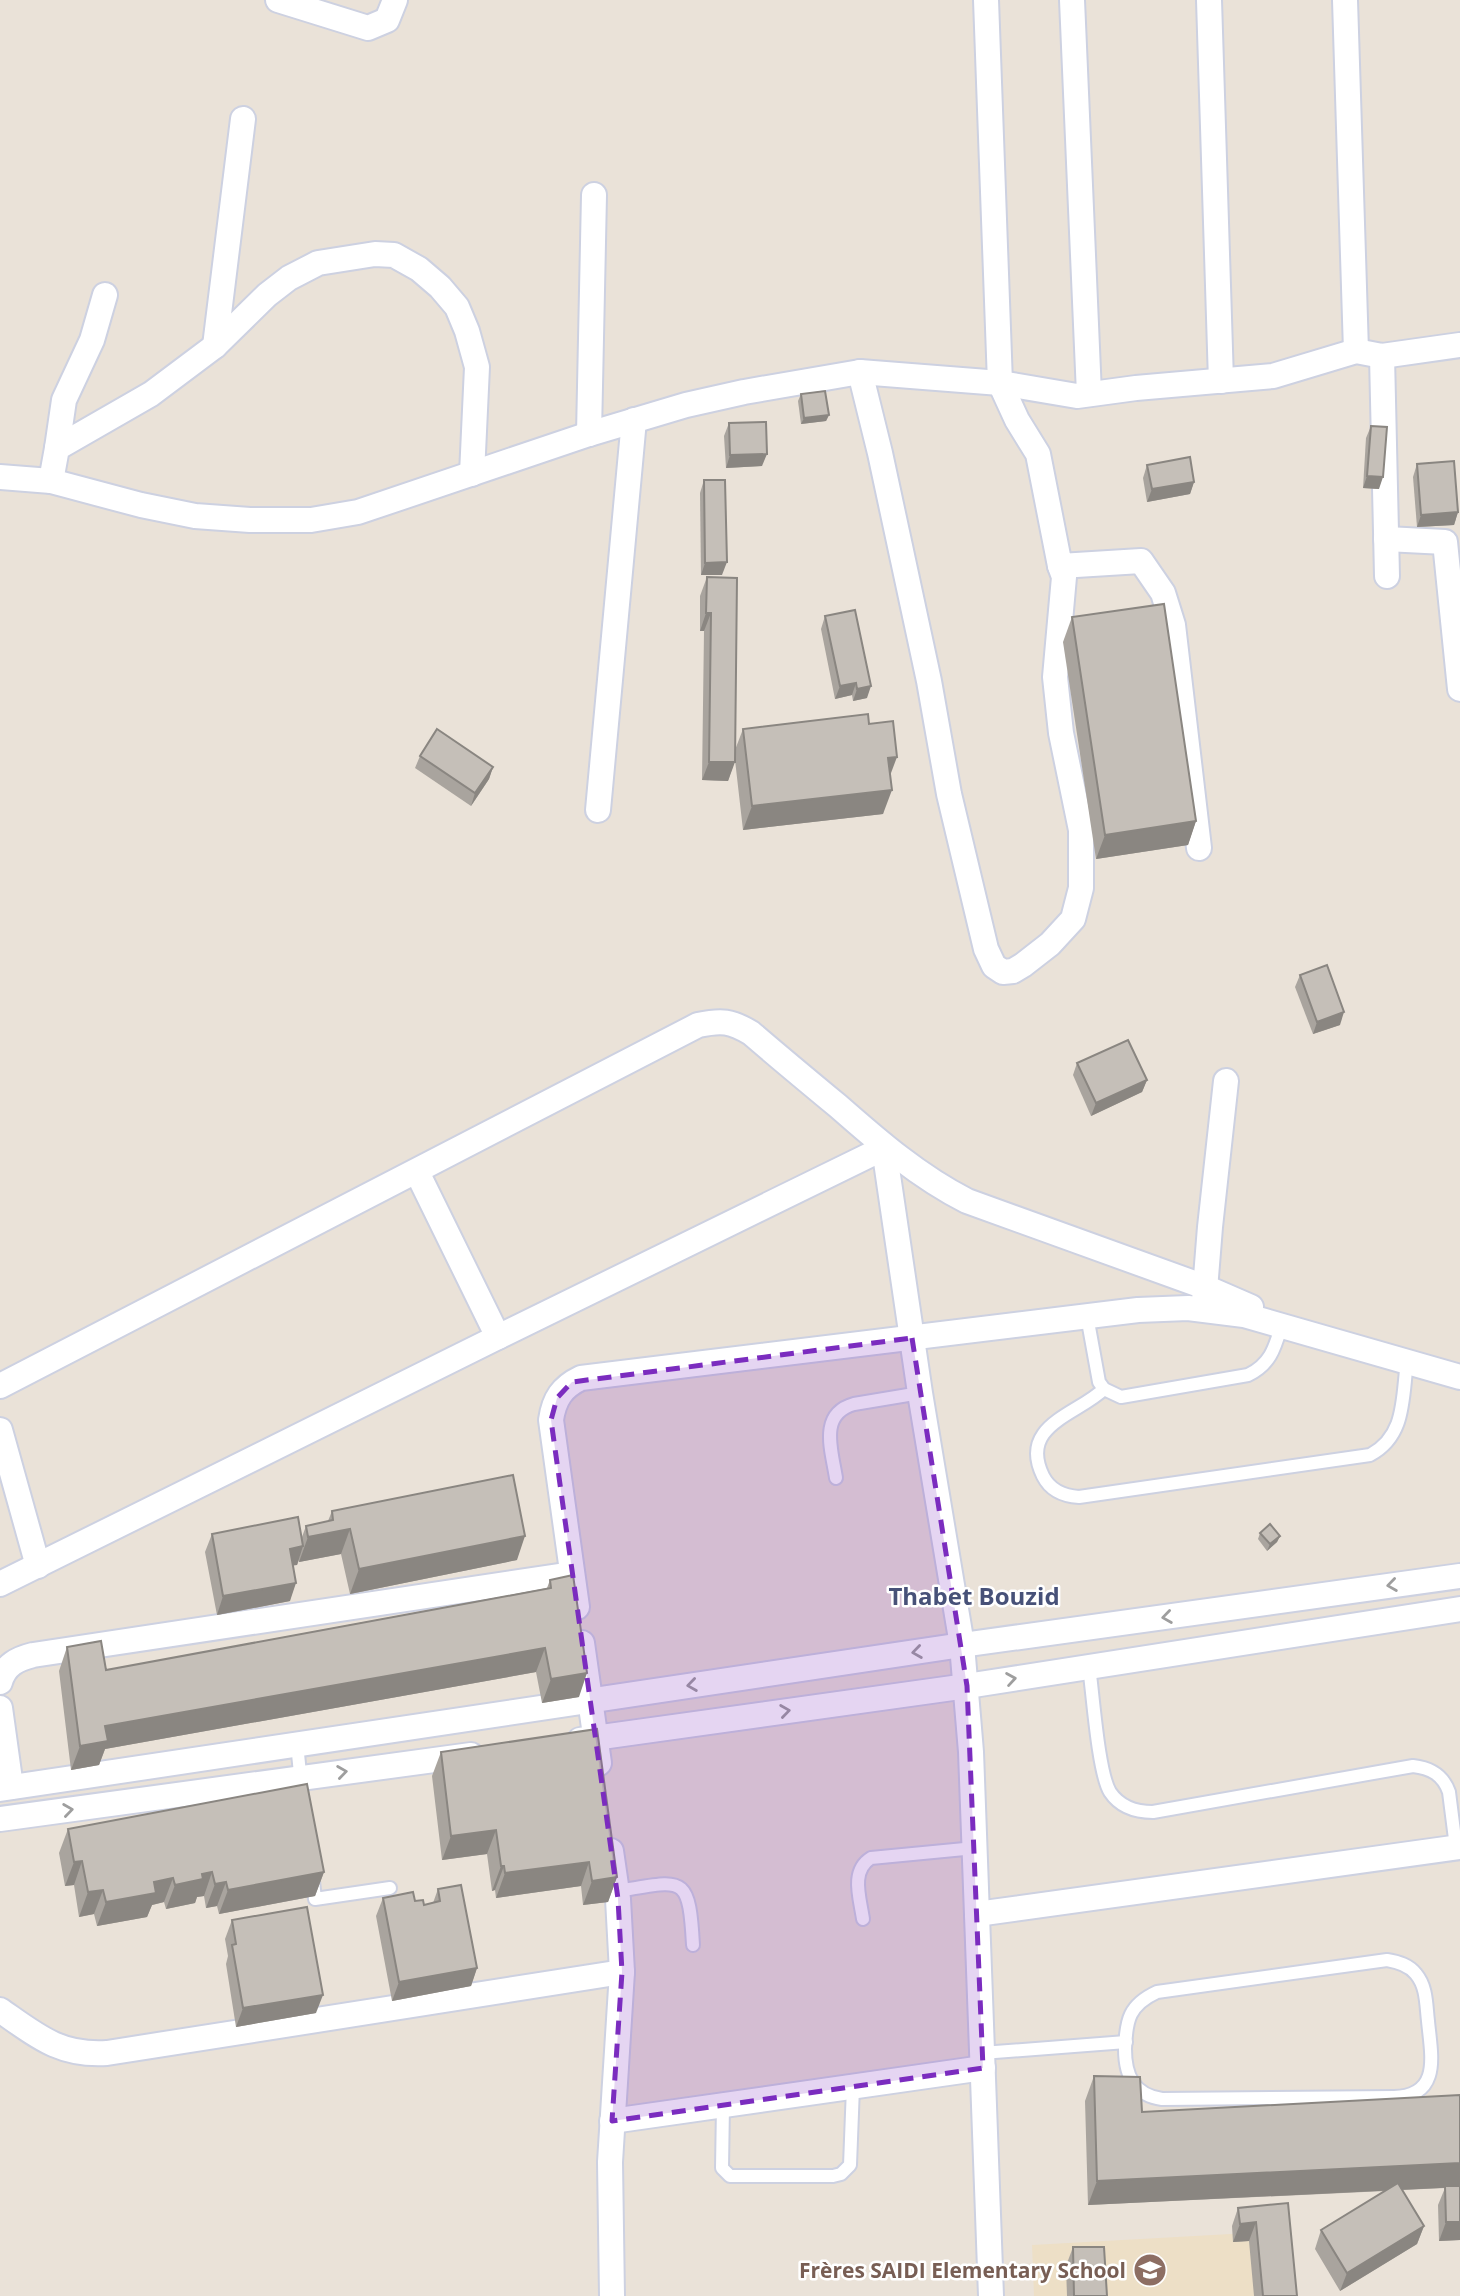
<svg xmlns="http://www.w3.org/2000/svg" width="1460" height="2296" font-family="'Open Sans',sans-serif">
<rect width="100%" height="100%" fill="#eae2d8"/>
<!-- education -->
<polygon fill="#eddfc6" points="1267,2232 1268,2296 1034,2296 1032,2245"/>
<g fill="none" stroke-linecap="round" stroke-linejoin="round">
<defs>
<g id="service">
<path d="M1087,1316L1099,1382L1104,1389L1121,1397L1248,1375C1271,1364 1275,1347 1282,1324"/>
<path d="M1104,1389C1077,1415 1018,1425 1043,1476C1050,1490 1063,1496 1079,1497L1370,1455C1406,1436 1402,1398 1407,1362"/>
<path d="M836,1478C832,1451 818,1414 854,1404L920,1393"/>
<path d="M1089,1667C1093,1694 1098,1772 1110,1792C1120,1807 1136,1812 1153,1812L1413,1766C1431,1768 1443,1775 1449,1792L1456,1847"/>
<polyline points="297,1744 301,1783"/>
<polyline points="313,1881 315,1899 390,1888"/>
<path d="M617,1891C683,1881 689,1872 693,1945"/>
<path d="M863,1919C860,1898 850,1871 871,1858L975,1848"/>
<path d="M1387,1960C1399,1962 1409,1965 1416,1974C1427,1987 1426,2005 1428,2021C1431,2054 1442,2096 1394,2097L1162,2099C1134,2095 1125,2076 1125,2049C1126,2020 1129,2005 1157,1992Z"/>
<polyline points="982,2053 1126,2042"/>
<polyline points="723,2105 722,2168 730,2176 833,2176 841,2174 850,2165 853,2087"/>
</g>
<g id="minor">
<polyline points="278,0 368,28 387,20 395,0"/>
<polyline points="986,0 1000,383 1017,420 1038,454 1060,566 1141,561 1163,593 1173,625 1199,848"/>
<polyline points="1072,0 1089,394"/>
<polyline points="1209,0 1221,381"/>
<polyline points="1345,0 1356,351"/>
<polyline points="215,346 243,119"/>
<polyline points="1382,356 1387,576"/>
<polyline points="860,372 880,453 929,681 949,794 986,949 994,966 1003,972 1013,971 1023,965 1050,944 1073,919 1081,888 1081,830 1061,733 1055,677 1064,577 1060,566"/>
<polyline points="589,434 594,195"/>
<polyline points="57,448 64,400 92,340 105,295"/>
<polyline points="0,477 51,481 141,505 195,516 250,520 311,520 358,512 589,434 686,405 744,392 860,372 1000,383 1077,396 1136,388 1273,376 1356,351 1382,356 1460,345"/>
<polyline points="51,481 57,448 151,394 215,346 267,295 289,278 318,263 375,254 394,255 419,269 440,287 457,307 467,331 477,367 472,474"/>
<polyline points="1386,539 1445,542 1460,689"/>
<polyline points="598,810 634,420"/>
<polyline points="417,1172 498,1337"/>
<polyline points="1204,1302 1210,1227 1226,1081"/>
<path d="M0,1386L698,1025C722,1020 731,1021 751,1033C780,1058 809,1082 838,1106C879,1142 918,1176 967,1201L1205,1287L1251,1307"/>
<polyline points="0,1430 38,1566"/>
<polyline points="0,1584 498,1337 884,1148 920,1393 962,1645 971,1752 991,2296"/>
<path d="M577,1607L551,1420C554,1399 562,1387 581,1378L1138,1310L1188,1308L1244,1315L1460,1377"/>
<polyline points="582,1643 599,1763"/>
<path d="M0,1682C5,1665 17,1659 33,1655L572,1574"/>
<polyline points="0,1708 11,1787"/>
<polyline points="580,1740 967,1686 1460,1609"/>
<polyline points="0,1789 962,1645 1460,1576"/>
<polyline points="0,1819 471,1755"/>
<polyline points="611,1851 618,1899 622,1972 610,2162 612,2296"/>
<polyline points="977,1914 1460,1847"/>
<path d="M0,2010C37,2036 60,2056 107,2053L622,1972"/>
<polyline points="612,2121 983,2068"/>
</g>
</defs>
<!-- service casing -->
<use href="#service" stroke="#cdd1e1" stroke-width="16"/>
<!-- minor casing -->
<use href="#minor" stroke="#cdd1e1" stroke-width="28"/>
<!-- service -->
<use href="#service" stroke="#fff" stroke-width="12"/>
<!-- minor -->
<use href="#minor" stroke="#fff" stroke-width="24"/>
</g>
<!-- wall -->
<g fill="#a9a49e">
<polygon points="801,394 829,415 826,421 801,424 798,401"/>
<polygon points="729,423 762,466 726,468 724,436"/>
<polygon points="1371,426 1379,489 1363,488 1366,438"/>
<polygon points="1417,464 1458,512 1454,525 1417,527 1413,477"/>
<polygon points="1147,465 1194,482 1190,494 1147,502 1143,478"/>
<polygon points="704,480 722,575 701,575 700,493"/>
<polygon points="707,577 735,750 743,729 869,724 890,776 883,814 743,830 735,760 728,781 702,780 704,631 700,631 700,596"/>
<polygon points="825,616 867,698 853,701 852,695 835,699 821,629"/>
<polygon points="1072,617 1196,821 1188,845 1096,859 1063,642"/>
<polygon points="420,756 493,767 489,779 471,806 415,768"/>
<polygon points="1300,975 1340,1025 1313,1034 1295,987"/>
<polygon points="1077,1063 1147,1080 1142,1092 1091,1116 1073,1075"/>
<polygon points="332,1511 517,1560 350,1594 341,1554 299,1562 299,1560 297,1565 293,1565 290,1601 217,1615 205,1552 212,1534 302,1537 306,1526 328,1521"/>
<polygon points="1260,1533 1280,1536 1277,1542 1267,1551 1258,1539"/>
<polygon points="550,1580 579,1697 542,1703 536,1672 105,1749 99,1765 71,1770 59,1671 67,1647 106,1670 547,1588"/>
<polygon points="441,1752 617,1877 608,1902 583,1905 581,1886 496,1898 495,1890 492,1891 487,1854 442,1860 432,1776"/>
<polygon points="68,1829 324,1872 315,1896 219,1914 217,1906 206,1908 204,1896 197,1897 195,1903 166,1909 164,1902 152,1905 147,1917 97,1926 94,1914 79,1917 74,1885 65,1886 59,1853"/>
<polygon points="438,1889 477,1968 471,1986 392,2001 376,1916 383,1898 415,1901 424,1905 433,1903"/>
<polygon points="232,1920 316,2013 236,2027 226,1964 228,1956 225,1939"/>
<polygon points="1094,2076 1142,2112 1460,2095 1460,2240 1439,2241 1438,2205 1445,2188 1402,2190 1424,2226 1417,2244 1340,2291 1315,2249 1321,2230 1385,2191 1088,2205 1085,2101"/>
<polygon points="1288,2203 1297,2296 1254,2296 1249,2241 1233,2242 1232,2226 1238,2208"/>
<polygon points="1073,2247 1107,2296 1067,2296 1066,2266"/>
</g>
<!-- shaded-wall -->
<g fill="#8a8681">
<polygon points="829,415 826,421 801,424 804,418"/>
<polygon points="767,454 762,466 726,468 730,455"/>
<polygon points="1367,476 1383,477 1379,489 1363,488"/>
<polygon points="1194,482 1190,494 1147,502 1152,489"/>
<polygon points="1458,512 1454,525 1417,527 1421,515"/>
<polygon points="727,562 722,575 701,575 705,563"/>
<polygon points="706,613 711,613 704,631 700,631"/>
<polygon points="856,683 852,695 835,699 840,686"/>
<polygon points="871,686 867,698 853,701 857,689"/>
<polygon points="897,757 888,781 888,758"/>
<polygon points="709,762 735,762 728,781 702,780"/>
<polygon points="493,767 489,779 471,806 475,793"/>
<polygon points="892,790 883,814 743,830 752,806"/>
<polygon points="1196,821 1188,845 1096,859 1105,835"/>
<polygon points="1344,1012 1340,1025 1313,1034 1317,1022"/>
<polygon points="1147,1080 1142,1092 1091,1116 1096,1103"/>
<polygon points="350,1529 341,1554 299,1562 308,1537"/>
<polygon points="525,1536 517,1560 350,1594 359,1569"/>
<polygon points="1280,1536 1277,1542 1267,1551 1270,1544"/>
<polygon points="303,1546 297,1565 283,1567 290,1549"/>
<polygon points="296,1583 290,1601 217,1615 223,1596"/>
<polygon points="545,1648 536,1672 105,1749 99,1765 71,1770 80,1746 105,1726"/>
<polygon points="587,1673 579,1697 542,1703 551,1679"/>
<polygon points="496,1830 487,1854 442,1860 451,1836"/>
<polygon points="82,1861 74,1885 65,1886 74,1862"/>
<polygon points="589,1862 581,1886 496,1898 505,1873"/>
<polygon points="501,1866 504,1866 495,1890 492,1891"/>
<polygon points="212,1872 204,1896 197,1897 195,1903 166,1909 175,1885 202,1874"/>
<polygon points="324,1872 315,1896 219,1914 228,1890"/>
<polygon points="617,1877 608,1902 583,1905 592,1881"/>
<polygon points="173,1878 164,1902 152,1905 147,1917 97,1926 106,1902 154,1882"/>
<polygon points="226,1882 217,1906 206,1908 215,1884"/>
<polygon points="103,1890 94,1914 79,1917 88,1892"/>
<polygon points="477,1968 471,1986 392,2001 399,1982"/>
<polygon points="323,1995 316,2013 236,2027 243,2008"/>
<polygon points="1460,2163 1460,2187 1088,2205 1097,2181"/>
<polygon points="1256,2222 1249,2241 1233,2242 1240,2224"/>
<polygon points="1446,2222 1460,2222 1460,2240 1439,2241"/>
<polygon points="1424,2226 1417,2244 1340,2291 1347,2273"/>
</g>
<!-- building -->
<g fill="#c5bfb8" stroke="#8a8681" stroke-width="2">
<polygon points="825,391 829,415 804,418 801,394"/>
<polygon points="766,422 767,454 730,455 729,423"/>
<polygon points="1371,426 1387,427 1383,477 1367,476"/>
<polygon points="1190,457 1194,482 1152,489 1147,465"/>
<polygon points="1454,461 1458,512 1421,515 1417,464"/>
<polygon points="704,480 725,480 727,562 705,563"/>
<polygon points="707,577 737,578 735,762 709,762 711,613 706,613"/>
<polygon points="1164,604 1196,821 1105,835 1072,617"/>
<polygon points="855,610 871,686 857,689 856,683 840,686 825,616"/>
<polygon points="868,714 869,724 893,721 897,757 888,758 892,790 752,806 743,729"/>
<polygon points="437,729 493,767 475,793 420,756"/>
<polygon points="1327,965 1344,1012 1317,1022 1300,975"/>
<polygon points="1128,1040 1147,1080 1096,1103 1077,1063"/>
<polygon points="513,1475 525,1536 359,1569 350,1529 308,1537 306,1526 333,1520 332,1511"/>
<polygon points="298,1517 303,1546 290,1549 296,1583 223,1596 212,1534"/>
<polygon points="1270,1524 1280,1536 1270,1544 1260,1533"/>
<polygon points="573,1575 587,1673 551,1679 545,1648 105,1726 108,1741 80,1746 67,1647 101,1641 106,1670 551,1588 550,1580"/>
<polygon points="597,1729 617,1877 592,1881 589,1862 505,1873 504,1866 501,1866 496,1830 451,1836 441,1752"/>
<polygon points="307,1784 324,1872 228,1890 226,1882 215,1884 212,1872 202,1874 203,1879 175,1885 173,1878 154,1882 156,1893 106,1902 103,1890 88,1892 82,1861 74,1862 68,1829"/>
<polygon points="461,1885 477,1968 399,1982 383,1898 413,1892 415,1901 423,1900 424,1905 440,1901 438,1889"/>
<polygon points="307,1907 323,1995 243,2008 232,1945 236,1944 232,1920"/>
<polygon points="1094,2076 1140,2077 1142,2112 1460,2095 1460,2163 1097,2181"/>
<polygon points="1398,2183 1424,2226 1347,2273 1321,2230"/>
<polygon points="1445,2186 1460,2186 1460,2222 1446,2222"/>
<polygon points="1288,2203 1297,2296 1263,2296 1256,2222 1240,2224 1238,2208"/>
<polygon points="1073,2247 1104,2247 1107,2296 1074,2296"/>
</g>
<!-- one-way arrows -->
<defs><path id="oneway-chevron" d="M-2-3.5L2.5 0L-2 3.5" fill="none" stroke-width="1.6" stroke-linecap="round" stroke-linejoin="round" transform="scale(1.75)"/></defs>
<g stroke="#9e9e9e">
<use href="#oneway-chevron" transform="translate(1392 1585) rotate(172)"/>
<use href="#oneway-chevron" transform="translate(1167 1617) rotate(172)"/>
<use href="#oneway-chevron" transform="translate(917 1652) rotate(172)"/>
<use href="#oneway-chevron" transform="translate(1011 1679) rotate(-9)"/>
<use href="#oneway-chevron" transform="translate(692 1685) rotate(172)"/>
<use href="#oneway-chevron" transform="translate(785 1711) rotate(-8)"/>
<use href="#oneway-chevron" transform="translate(342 1772) rotate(-8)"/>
<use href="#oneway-chevron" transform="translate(68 1810) rotate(-8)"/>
</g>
<!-- marked area -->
<path fill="#7b2cbf" fill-opacity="0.2" stroke="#7b2cbf" stroke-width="5" stroke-dasharray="14 9" stroke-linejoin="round" d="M912,1338L967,1686L983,2068L612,2121L622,1972L618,1899L551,1420L557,1398L572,1382Z"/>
<!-- icons -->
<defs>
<symbol id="school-disc" viewBox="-11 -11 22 22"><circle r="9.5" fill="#8d6e63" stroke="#fff"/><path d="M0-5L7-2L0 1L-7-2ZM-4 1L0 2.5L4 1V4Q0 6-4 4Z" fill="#fff"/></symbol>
</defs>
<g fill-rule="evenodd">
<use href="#school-disc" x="1131" y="2251" width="38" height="38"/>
</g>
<g text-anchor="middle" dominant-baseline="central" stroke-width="5" stroke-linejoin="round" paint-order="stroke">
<!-- education labels -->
<g font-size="21" font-weight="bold" fill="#785e54" stroke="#fff" text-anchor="end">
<text x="1126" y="2270">Frères SAIDI Elementary School</text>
</g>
<!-- quarter labels -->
<g font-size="24" font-weight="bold" fill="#475178" stroke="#fff">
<text x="974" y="1595">Thabet Bouzid</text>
</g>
</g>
</svg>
